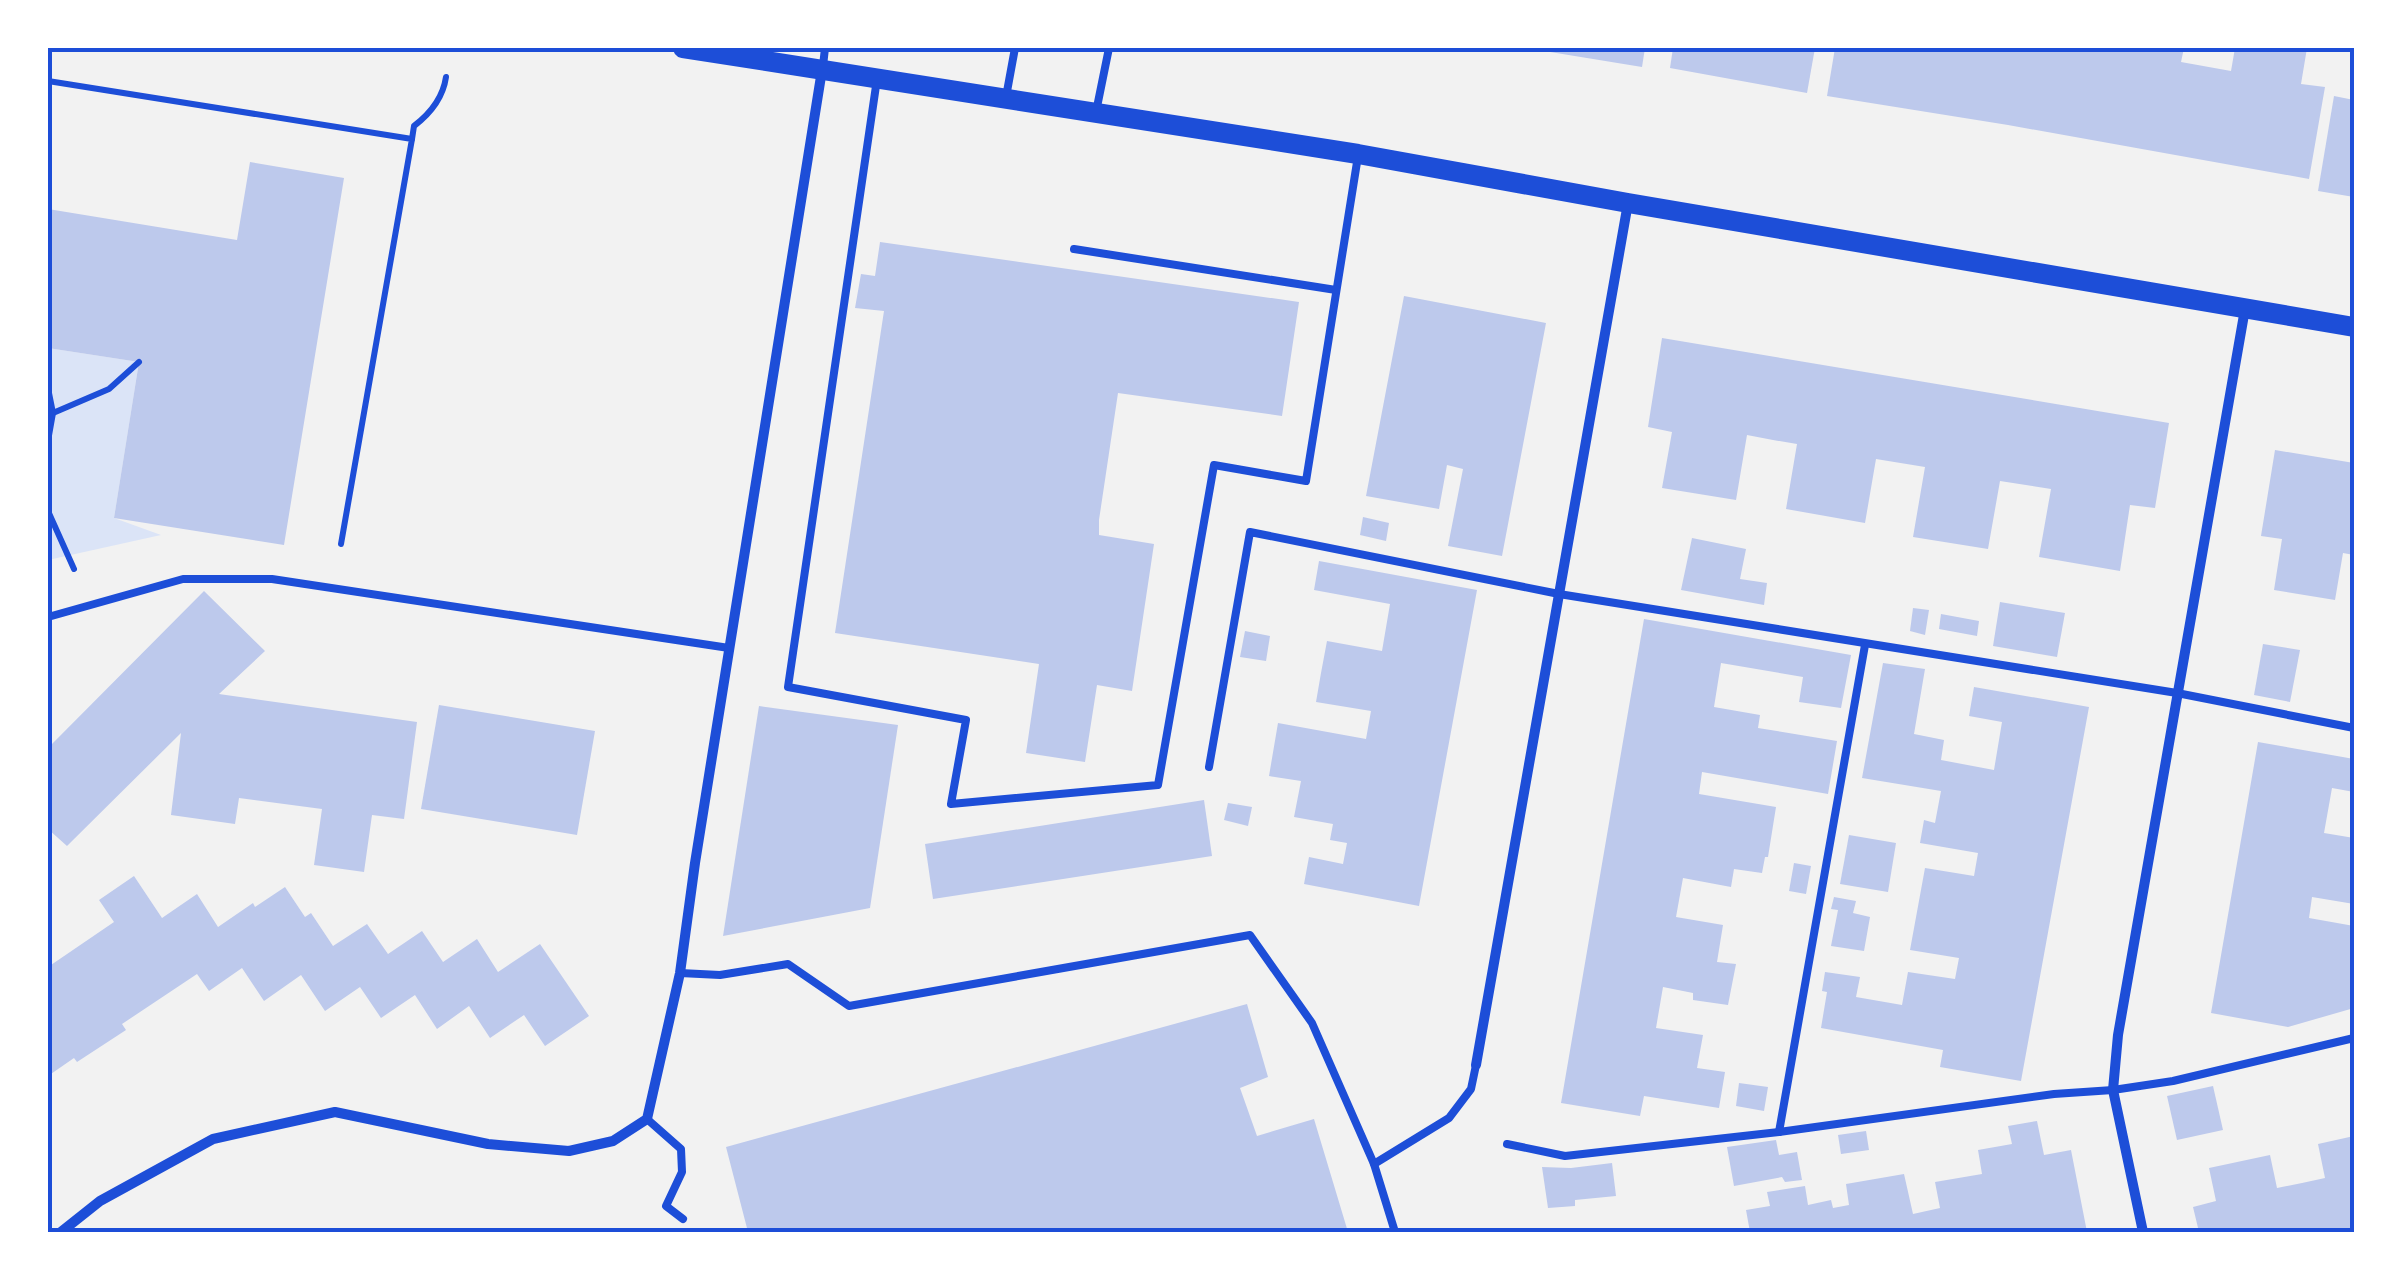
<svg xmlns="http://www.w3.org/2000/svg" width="2402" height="1280" font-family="'Public Sans',sans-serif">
<rect width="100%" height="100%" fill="#f2f2f2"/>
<!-- green -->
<polygon fill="#dbe4f7" points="48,348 139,362 114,518 161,535 48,560"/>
<!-- building -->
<g fill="#bdc9ec">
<polygon points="1538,48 1645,48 1642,67 1538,50"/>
<polygon points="1673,48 1815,48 1807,93 1670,68"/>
<polygon points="1835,48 2098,48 2112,51 2112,48 2184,48 2181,62 2231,71 2235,48 2307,48 2301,84 2325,87 2309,179 2008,125 1827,96"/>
<polygon points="2334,96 2354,100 2354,197 2318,191"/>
<polygon points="250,162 344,178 284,545 114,518 139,362 48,348 48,209 237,240"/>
<polygon points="880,242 1299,302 1282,416 1118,393 1099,520 1099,535 1154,544 1132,691 1097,685 1085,762 1026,753 1039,664 835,633 884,311 855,308 861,274 875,276"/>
<polygon points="1404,296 1546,323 1502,556 1448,546 1463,469 1447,465 1439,509 1366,496"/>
<polygon points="1662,338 2169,423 2155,508 2130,505 2120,571 2039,557 2051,489 2000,481 1988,549 1913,537 1925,467 1876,459 1865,523 1786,509 1797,444 1773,440 1747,435 1736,500 1662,488 1672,432 1648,427"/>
<polygon points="2275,450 2354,463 2354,555 2343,553 2335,600 2274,590 2282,539 2261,536"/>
<polygon points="1363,517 1389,523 1386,541 1360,535"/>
<polygon points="1692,538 1746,549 1740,579 1767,583 1764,605 1681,590"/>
<polygon points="1319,561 1477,590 1419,906 1304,884 1309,857 1343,864 1347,843 1330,840 1333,824 1294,817 1301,781 1269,776 1278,723 1366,739 1371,711 1316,702 1321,673 1327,641 1382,651 1390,604 1314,590"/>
<polygon points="204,591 265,651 219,694 417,722 404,819 372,815 364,872 314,865 322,809 239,798 235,824 171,815 181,733 67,846 48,829 48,748"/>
<polygon points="2000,602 2065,613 2057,657 1993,646"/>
<polygon points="1913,608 1929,610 1925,635 1910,631"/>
<polygon points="1941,614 1979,621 1977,636 1939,629"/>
<polygon points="1644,619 1851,655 1841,708 1799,702 1803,677 1721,663 1714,707 1760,715 1758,728 1837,741 1828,794 1702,772 1699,794 1776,807 1768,857 1765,857 1762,873 1734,869 1731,887 1683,878 1676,917 1723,925 1717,962 1736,964 1728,1005 1693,1000 1693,993 1663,987 1656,1028 1703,1035 1697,1068 1725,1072 1719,1108 1644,1096 1640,1116 1561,1103"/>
<polygon points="1245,631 1270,636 1266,661 1240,657"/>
<polygon points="2263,644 2300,650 2290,702 2254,695"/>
<polygon points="1883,663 1925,669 1914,734 1944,740 1941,760 1994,770 2002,722 1969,716 1974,687 2089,707 2021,1081 1940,1067 1943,1050 1821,1028 1827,992 1822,991 1825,972 1860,977 1856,997 1902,1005 1908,972 1955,979 1959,958 1910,950 1925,868 1974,876 1978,853 1920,843 1924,820 1935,823 1941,791 1862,778"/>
<polygon points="439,705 595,731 577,835 421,809"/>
<polygon points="759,706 898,725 870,908 723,936"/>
<polygon points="2258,742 2354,759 2354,792 2332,788 2324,833 2354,838 2354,904 2312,897 2309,918 2354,926 2354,1008 2288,1027 2211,1013"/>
<polygon points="1204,800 1212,856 933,899 925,844"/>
<polygon points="1228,803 1252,807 1248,826 1224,820"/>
<polygon points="1849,835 1896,843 1888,892 1840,884"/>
<polygon points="1794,863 1811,866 1806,894 1789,891"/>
<polygon points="134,876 162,918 197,894 218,927 253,903 255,907 285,887 305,917 311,913 333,946 367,924 388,954 422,931 443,962 477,939 498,972 540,944 589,1016 545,1046 524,1015 490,1038 469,1006 437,1029 415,995 381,1018 360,987 325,1011 301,975 264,1001 242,968 209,991 197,974 122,1024 126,1030 77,1062 74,1058 48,1076 48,967 114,922 99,900"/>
<polygon points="1834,897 1856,901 1853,913 1870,917 1864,951 1831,946 1838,910 1831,909"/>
<polygon points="1247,1004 1268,1077 1240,1088 1257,1136 1314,1119 1348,1232 748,1232 726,1147"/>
<polygon points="1739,1083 1768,1087 1764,1111 1736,1106"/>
<polygon points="2213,1086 2223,1130 2177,1140 2167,1096"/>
<polygon points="2037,1121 2044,1155 2071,1150 2087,1232 1750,1232 1746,1210 1770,1206 1767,1192 1805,1186 1808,1205 1831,1200 1833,1208 1849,1205 1846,1184 1904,1174 1913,1214 1940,1208 1935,1182 1982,1174 1978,1150 2012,1144 2008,1126"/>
<polygon points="1866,1131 1869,1150 1841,1154 1838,1135"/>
<polygon points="2354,1136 2354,1232 2199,1232 2193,1207 2216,1201 2209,1168 2270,1155 2277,1188 2302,1183 2325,1178 2318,1144"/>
<polygon points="1776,1140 1779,1155 1797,1152 1802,1180 1785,1182 1782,1177 1734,1186 1727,1147"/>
<polygon points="1612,1163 1616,1196 1575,1200 1575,1206 1548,1208 1542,1167 1571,1168"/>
</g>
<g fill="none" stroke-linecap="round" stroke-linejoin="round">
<!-- path -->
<g stroke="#1d4ed8" stroke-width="6">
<polyline points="48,81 412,139 341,544"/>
<path d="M412,139L414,126C431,113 443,98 446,77"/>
<polyline points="48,388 53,413 48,441"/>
<polyline points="48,411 53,413 109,389 139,362"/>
<polyline points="48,511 74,569"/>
</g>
<!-- service -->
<g stroke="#1d4ed8" stroke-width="8">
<polyline points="823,66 825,48"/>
<polyline points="877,79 788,687 966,720 951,804 1158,785 1214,465 1306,481 1358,156"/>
<polyline points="1006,97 1015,48"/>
<polyline points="1096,112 1109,48"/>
<polyline points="1074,249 1336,290"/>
<polyline points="48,617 183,579 272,579 729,648"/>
<polyline points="1209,767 1250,532 1559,594 2177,693 2354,728"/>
<polyline points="680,973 720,975 788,964 849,1006 1250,935 1312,1023 1374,1164 1395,1232"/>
<polyline points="647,1119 681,1149 682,1172 666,1206 683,1219"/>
<polyline points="1779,1132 1865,645"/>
<polyline points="1507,1144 1565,1156 1779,1132 2054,1094 2113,1090 2173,1081 2354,1038"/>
<polyline points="1374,1164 1449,1118 1471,1089 1476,1065"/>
</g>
<!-- minor -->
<g stroke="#1d4ed8" stroke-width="10">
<polyline points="1476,1065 1628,203"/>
<polyline points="61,1232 100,1201 213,1139 335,1112 488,1144 569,1151 613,1141 647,1119 680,973 695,863 822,70"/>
<polyline points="2143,1232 2113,1090 2118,1035 2245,309"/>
</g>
<!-- secondary -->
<polyline stroke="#1d4ed8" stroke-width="20" points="683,48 1358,154 1628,203 2354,327"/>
</g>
<!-- border -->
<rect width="2402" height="1280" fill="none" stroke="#ffffff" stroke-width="100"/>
<rect x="50" y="50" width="2302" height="1180" fill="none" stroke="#1d4ed8" stroke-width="4"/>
</svg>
